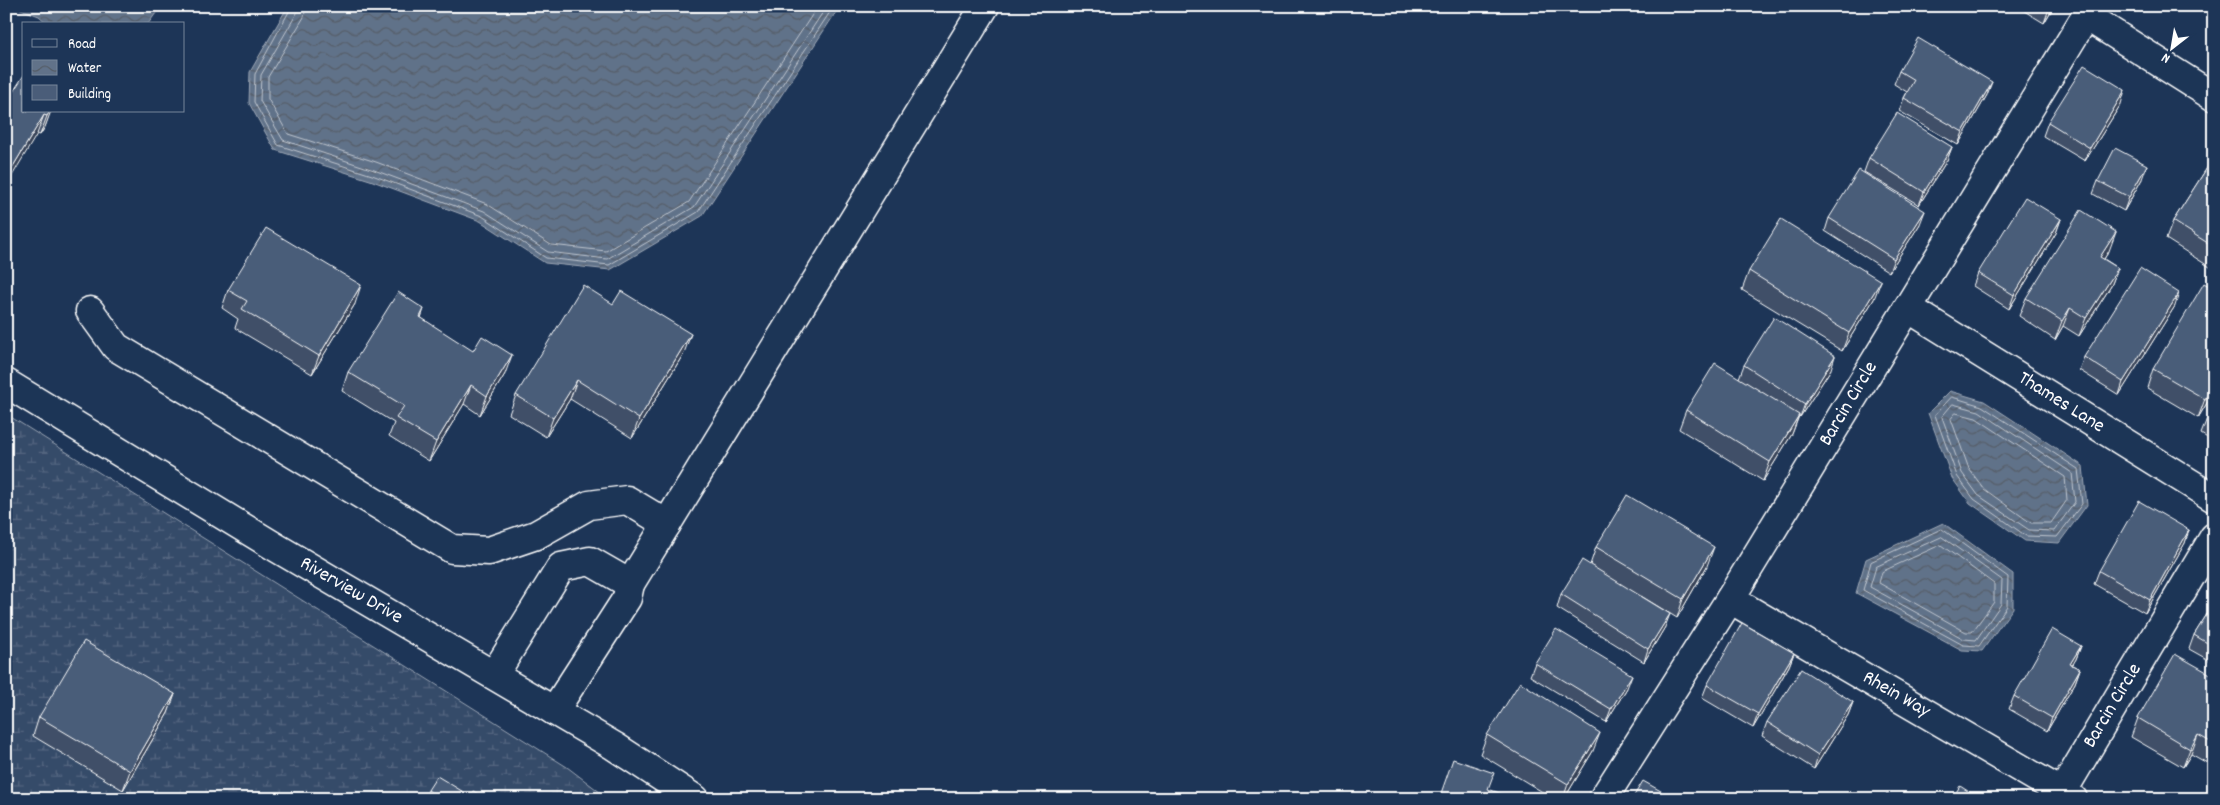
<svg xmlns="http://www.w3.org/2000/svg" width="2220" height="805" font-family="Dekko,sans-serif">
<defs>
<pattern id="wetland-marsh" width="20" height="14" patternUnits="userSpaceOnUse" patternTransform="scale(1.25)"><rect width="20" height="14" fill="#364b69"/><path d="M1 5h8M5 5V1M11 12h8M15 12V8" fill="none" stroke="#546680"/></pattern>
<pattern id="water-waves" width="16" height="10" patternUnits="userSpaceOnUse" patternTransform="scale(1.25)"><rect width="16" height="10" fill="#617289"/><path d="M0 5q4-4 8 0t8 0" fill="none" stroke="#555d67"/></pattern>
</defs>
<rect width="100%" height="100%" fill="#1d3557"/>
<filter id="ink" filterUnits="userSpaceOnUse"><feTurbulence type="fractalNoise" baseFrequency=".02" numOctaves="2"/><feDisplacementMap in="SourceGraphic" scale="10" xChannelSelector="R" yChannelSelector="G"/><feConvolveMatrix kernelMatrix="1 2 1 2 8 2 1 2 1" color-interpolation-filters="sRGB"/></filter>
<g filter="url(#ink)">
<!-- wetland -->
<polygon fill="url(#wetland-marsh)" stroke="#9aa5b4" points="6,414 567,767 609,799 6,799"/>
<!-- water -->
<g fill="url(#water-waves)" stroke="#a0aab8">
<polygon points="13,6 161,6 148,24 48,24 39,16"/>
<polygon points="288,6 840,6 702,216 610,270 545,263 480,221 370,180 275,150 249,103 250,72"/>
<polygon points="1950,391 1984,401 2083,466 2087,505 2059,543 2025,541 1970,503 1952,478 1928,413"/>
<polygon points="1943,523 2013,574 2013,608 1982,651 1962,650 1856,593 1866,559"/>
</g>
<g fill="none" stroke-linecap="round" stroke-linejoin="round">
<!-- shore -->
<g stroke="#c0c7d0" stroke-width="1">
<polyline points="292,6 255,74 254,102 278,145 372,175 482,216 546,258 609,265 698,212 834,6"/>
<polyline points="298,6 297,13 261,75 260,101 283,140 374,170 484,211 548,252 607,259 694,207 827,6"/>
<polyline points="306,6 304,17 268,77 268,99 288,134 376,162 487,204 551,245 606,251 689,202 818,6"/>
<polygon points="1952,397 1982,406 2078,469 2082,504 2057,537 2026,536 1974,499 1957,476 1935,415"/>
<polygon points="1953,404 1979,411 2072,473 2075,502 2054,531 2029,530 1978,495 1962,473 1942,417"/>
<polygon points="1956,413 1976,418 2065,477 2067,500 2051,523 2031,523 1984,489 1969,469 1951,419"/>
<polygon points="1942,529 2008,577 2007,606 1979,646 1963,645 1863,590 1871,562"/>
<polygon points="1942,537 2002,580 2001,604 1976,640 1964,639 1870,587 1876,567"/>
<polygon points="1941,545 1994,584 1994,602 1972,632 1966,632 1879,583 1882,572"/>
</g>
<defs>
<g id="minor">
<polyline points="2086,16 2214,97"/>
<polyline points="1908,308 2214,498"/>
<polyline points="90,311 116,347 452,549 489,551 536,535 589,505 627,500 667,524"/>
<polyline points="6,383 277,548 614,746 695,799"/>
<polyline points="630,584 985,6"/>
<polyline points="1730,599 2073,799"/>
<polyline points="494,675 561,567 590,561 630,584 627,598 554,711"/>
<polyline points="1603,799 1730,599 2092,6"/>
<polyline points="2058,799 2214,537"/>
</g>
</defs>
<!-- minor casing -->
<use href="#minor" stroke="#fff" stroke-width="31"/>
<!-- minor -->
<use href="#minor" stroke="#1d3557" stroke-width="28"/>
</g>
<!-- wall -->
<g fill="#405068" stroke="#fff">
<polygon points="2016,6 2054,6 2044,23"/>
<polygon points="2181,6 2190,6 2188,10"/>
<polygon points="1899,71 1987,95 1958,145 1899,111 1904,98 1907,92 1894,84"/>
<polygon points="11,95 50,112 45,127 40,135 37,134"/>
<polygon points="2121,104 2085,161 2043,136 2048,122"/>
<polygon points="1952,147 1947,160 1919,205 1864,172 1869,158"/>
<polygon points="2214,157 2214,268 2213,269 2166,239 2173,221"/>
<polygon points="2142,179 2124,211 2093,194 2098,181"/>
<polygon points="1829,218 1920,224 1889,272 1825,231"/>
<polygon points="2061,219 2056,233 2009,309 1973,286 1978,273"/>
<polygon points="2109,251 2104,259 2118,268 2111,286 2079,336 2063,326 2055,340 2019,316 2026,298"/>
<polygon points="1749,271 1874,299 1842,351 1742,290"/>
<polygon points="228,290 355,304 312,374 235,328 238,319 222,308"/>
<polygon points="2175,306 2119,395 2079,370 2084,357"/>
<polygon points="424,309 421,318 505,374 480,415 464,404 429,461 389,436 394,423 342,391 348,372"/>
<polygon points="684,353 632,438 570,399 546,437 509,414 516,395"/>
<polygon points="1744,365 1831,369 1800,417 1799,416 1792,434 1763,481 1679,429 1686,410 1739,378"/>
<polygon points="2153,369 2214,391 2198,418 2147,388"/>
<polygon points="2214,409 2214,442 2201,434 2206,421"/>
<polygon points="2189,530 2185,543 2145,613 2094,584 2099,571"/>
<polygon points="1596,547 1707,566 1677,618 1641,596 1665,627 1644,662 1557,608 1561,594 1590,565"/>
<polygon points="2214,603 2214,663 2189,649 2194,635"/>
<polygon points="2081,646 2076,659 2072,665 2080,669 2075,683 2047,731 2009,709 2014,696"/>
<polygon points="1794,653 1789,666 1753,728 1702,698 1707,685"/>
<polygon points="1535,663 1627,688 1606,722 1530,676"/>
<polygon points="2214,676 2214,751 2207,763 2191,754 2183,767 2131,737 2138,718"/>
<polygon points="175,694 168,713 123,790 33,736 39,717"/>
<polygon points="1853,702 1848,715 1814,769 1762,736 1767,722"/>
<polygon points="1487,735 1593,751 1564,799 1554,799 1480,754"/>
<polygon points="428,790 470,796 487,799 425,799"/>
</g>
<!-- shaded-wall -->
<g fill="#344155" stroke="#fff">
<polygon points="2050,6 2054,6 2044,23"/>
<polygon points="1992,82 1987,95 1958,145 1963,132"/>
<polygon points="2125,90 2121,104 2085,161 2090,148"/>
<polygon points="47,111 51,111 45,127 40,135 47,116"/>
<polygon points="44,115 37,134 6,186 6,178"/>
<polygon points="1952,147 1947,160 1919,205 1924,192"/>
<polygon points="2147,165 2142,179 2124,211 2129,197"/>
<polygon points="1925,211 1920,224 1889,272 1894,259"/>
<polygon points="2061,219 2056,233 2009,309 2014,295"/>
<polygon points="2116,232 2109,251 2093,276 2100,257"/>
<polygon points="2118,268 2111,286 2079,336 2086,318"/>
<polygon points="1881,281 1874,299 1842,351 1849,333"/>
<polygon points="361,285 355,304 312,374 319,356"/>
<polygon points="2179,293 2175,306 2119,395 2123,382"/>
<polygon points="2070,308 2063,326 2055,340 2062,321"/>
<polygon points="691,334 684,353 632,438 639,419"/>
<polygon points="512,355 505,374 480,415 487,396"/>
<polygon points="1835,356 1831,369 1800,417 1805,404"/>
<polygon points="577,380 570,399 546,437 553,418"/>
<polygon points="2214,384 2214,391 2198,418 2205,399"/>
<polygon points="471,385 464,404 429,461 436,442"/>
<polygon points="1799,415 1792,434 1763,481 1770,462"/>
<polygon points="2189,530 2185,543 2145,613 2150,600"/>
<polygon points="1714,547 1707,566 1677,618 1683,599"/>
<polygon points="1670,614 1665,627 1644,662 1648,649"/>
<polygon points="2081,646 2076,659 2065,678 2070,664"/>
<polygon points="1794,653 1789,666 1753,728 1758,714"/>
<polygon points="2080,669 2075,683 2047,731 2052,718"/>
<polygon points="1632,675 1627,688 1606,722 1611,709"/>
<polygon points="175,694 168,713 123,790 130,771"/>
<polygon points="1853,702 1848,715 1814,769 1818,755"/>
<polygon points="1600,733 1593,751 1564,799 1563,799 1568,784"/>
<polygon points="2198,735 2191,754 2183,767 2190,749"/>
<polygon points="2214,744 2214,751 2207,763"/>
</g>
<!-- building -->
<g fill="#4a5d79" stroke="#fff">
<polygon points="1918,38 1992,82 1963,132 1904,98 1914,80 1899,71"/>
<polygon points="2084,65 2125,90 2090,148 2048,122"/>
<polygon points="24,75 24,111 50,111 47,116 44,115 6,178 6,92 11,95"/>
<polygon points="1897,113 1952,147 1924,192 1869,158"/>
<polygon points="2115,148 2147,165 2129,197 2098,181"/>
<polygon points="2214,157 2214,247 2173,221"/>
<polygon points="1859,170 1925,211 1894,259 1829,218"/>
<polygon points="2025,197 2061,219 2014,295 1978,273"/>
<polygon points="2081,210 2116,232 2100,257 2118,268 2086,318 2070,308 2062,321 2026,298"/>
<polygon points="1781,219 1881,281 1849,333 1749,271"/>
<polygon points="266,228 361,285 319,356 242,309 247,301 228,290"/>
<polygon points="2140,268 2179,293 2123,382 2084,357"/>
<polygon points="2204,283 2214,289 2214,384 2205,399 2153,369"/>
<polygon points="583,285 613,304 621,291 691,334 639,419 577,380 553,418 516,395"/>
<polygon points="398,292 424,309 420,317 473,351 482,336 512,355 487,396 471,385 436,442 396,418 404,406 348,372"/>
<polygon points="1774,317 1835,356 1805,404 1744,365"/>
<polygon points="1715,363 1799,415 1770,462 1686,410"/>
<polygon points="2214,409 2214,426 2206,421"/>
<polygon points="1627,495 1714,547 1683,599 1596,547"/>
<polygon points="2139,501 2189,530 2150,600 2099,571"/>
<polygon points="1582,560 1670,614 1648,649 1561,594"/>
<polygon points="2214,603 2214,647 2194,635"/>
<polygon points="1742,623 1794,653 1758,714 1707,685"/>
<polygon points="1556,629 1632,675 1611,709 1535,663"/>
<polygon points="2052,629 2081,646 2070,664 2080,669 2052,718 2014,696"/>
<polygon points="84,641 175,694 130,771 39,717"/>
<polygon points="2175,654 2214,676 2214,744 2198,735 2190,749 2138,718"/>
<polygon points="1801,669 1853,702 1818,755 1767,722"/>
<polygon points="1520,682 1600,733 1568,784 1487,735"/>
<polygon points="1453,759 1494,773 1488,789 1516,799 1439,799"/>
<polygon points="437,776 470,796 473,791 487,799 434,799 435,795 428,790"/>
<polygon points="1643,781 1675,799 1632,799"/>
<polygon points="1960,786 1980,799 1952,799"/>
<polygon points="1887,793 1897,799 1883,799"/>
</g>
</g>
<g text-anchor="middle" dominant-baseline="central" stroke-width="4" stroke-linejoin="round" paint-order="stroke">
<!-- street labels -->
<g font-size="20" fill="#fff" stroke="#1d3557">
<text transform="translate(2061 403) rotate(32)">Thames Lane</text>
<text transform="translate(1849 404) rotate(-59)">Barcin Circle</text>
<text transform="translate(351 591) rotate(30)">Riverview Drive</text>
<text transform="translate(1896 695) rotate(30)">Rhein Way</text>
<text transform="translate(2113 706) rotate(-59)">Barcin Circle</text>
</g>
</g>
<!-- margin -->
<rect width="2220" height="805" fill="none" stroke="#1d3557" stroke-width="25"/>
<rect x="12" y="12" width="2195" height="780" fill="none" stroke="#fff" stroke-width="2" filter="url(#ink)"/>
<!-- legend -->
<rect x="22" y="22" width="162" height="90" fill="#1d3557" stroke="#77869a"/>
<rect x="32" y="39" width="25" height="8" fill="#1d3557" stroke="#77869a"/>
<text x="68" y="48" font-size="15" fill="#ffffff">Road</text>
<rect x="32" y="60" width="25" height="15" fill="url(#water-waves)" stroke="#77869a"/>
<text x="68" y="72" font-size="15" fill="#ffffff">Water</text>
<rect x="32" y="85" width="25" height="15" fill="#4a5d79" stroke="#77869a"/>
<text x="68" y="98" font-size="15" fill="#ffffff">Building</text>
<!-- north arrow -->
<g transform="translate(2172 48) rotate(211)" stroke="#1d3557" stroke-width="4" paint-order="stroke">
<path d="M0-4L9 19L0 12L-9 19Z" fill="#ffffff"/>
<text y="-8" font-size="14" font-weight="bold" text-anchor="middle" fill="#ffffff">N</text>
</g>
</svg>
